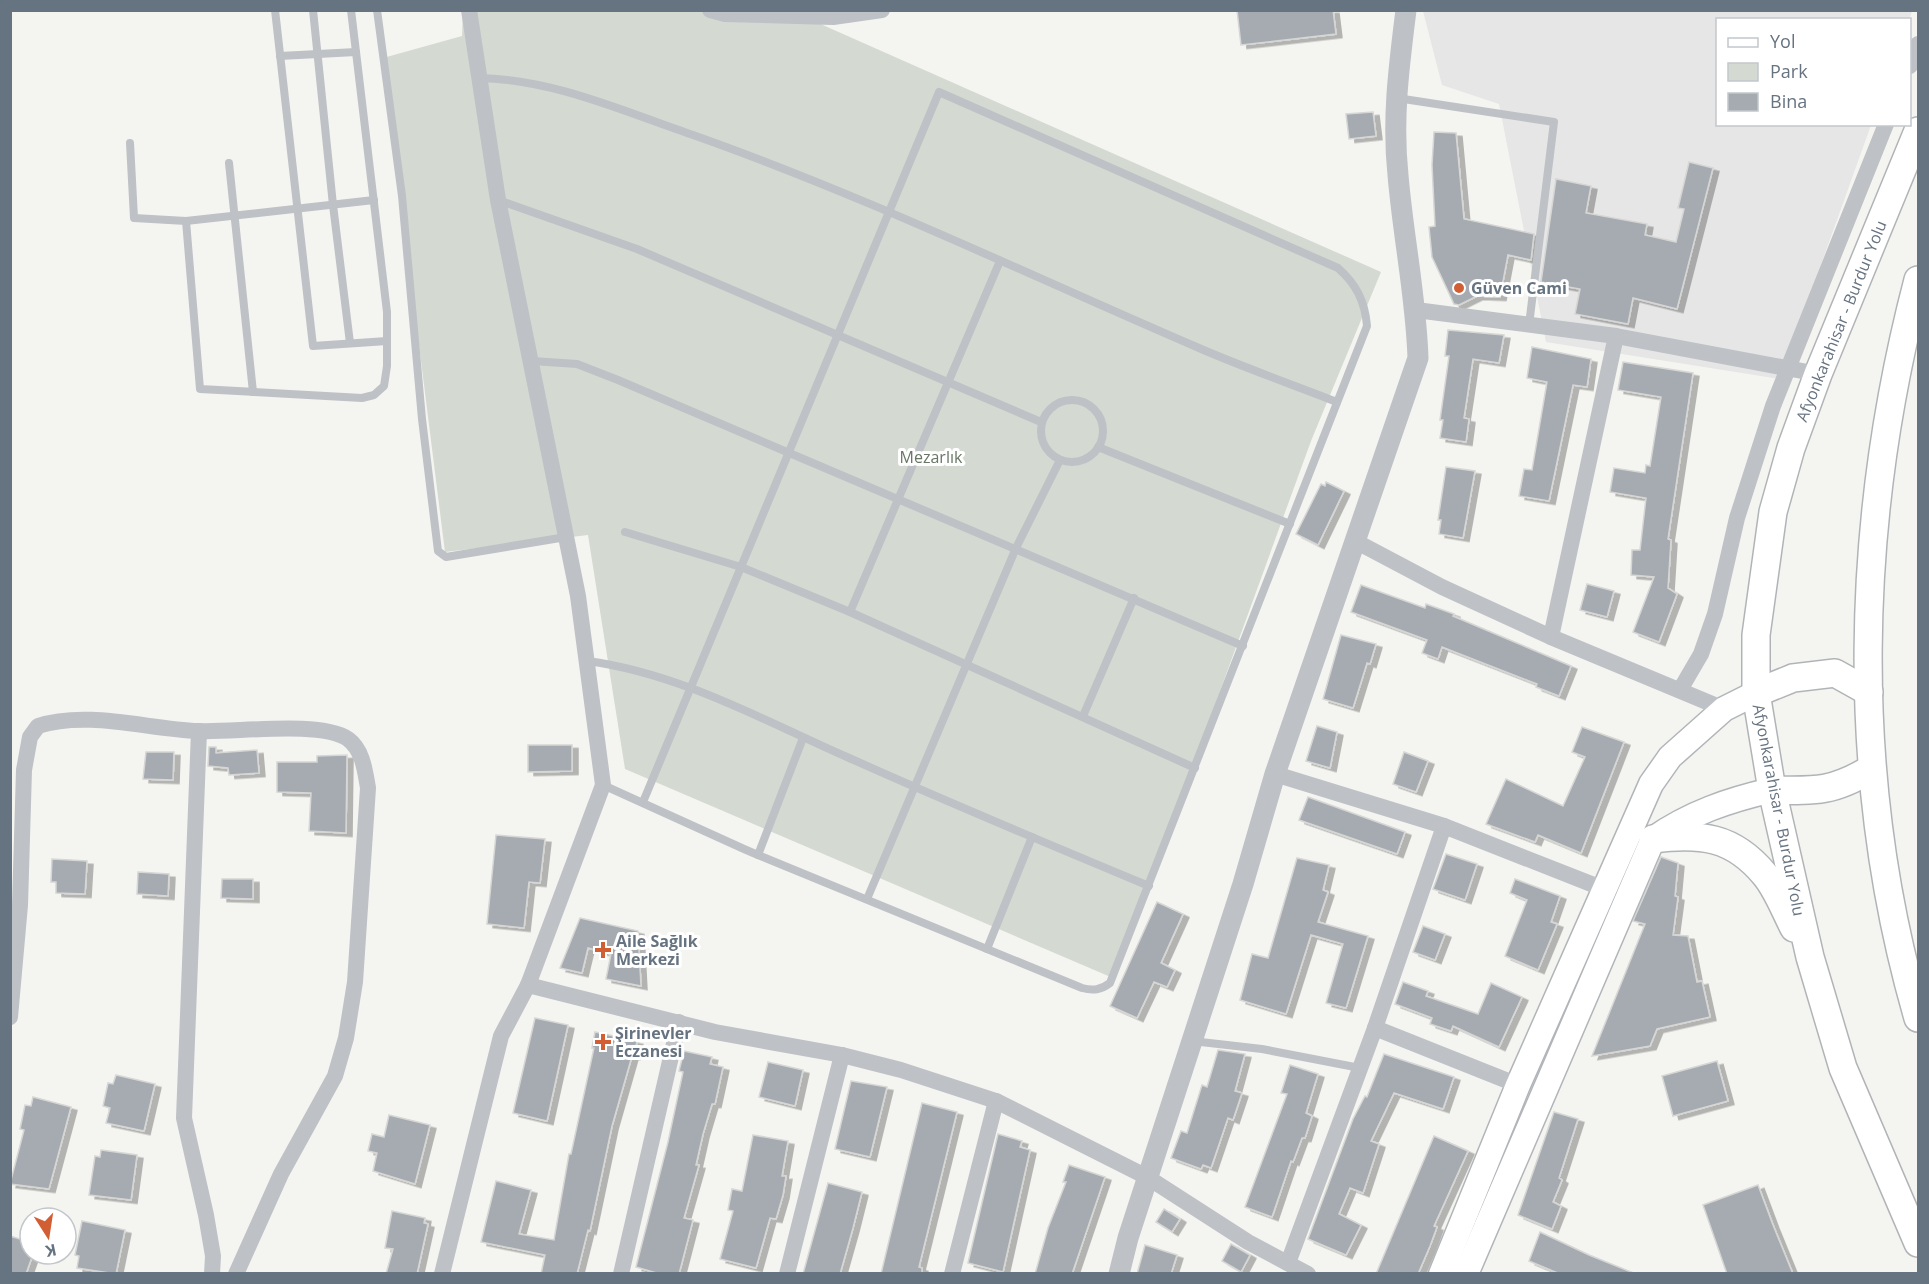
<svg xmlns="http://www.w3.org/2000/svg" width="1929" height="1284" font-family="'Open Sans',sans-serif">
<defs>
<filter id="shadow"><feDropShadow dx="6" dy="3.5" stdDeviation="0" flood-color="#0004"/></filter>
</defs>
<rect width="100%" height="100%" fill="#f4f5f1"/>
<!-- built -->
<polygon fill="#e5e6e5" points="1423,11 1912,11 1909,20 1718,20 1718,124 1871,125 1780,379 1546,342 1499,104 1442,85"/>
<!-- green -->
<polygon fill="#d4d9d1" points="705,10 816,22 1381,272 1311,441 1149,886 1113,978 625,769 588,535 445,552 383,58 462,36 463,11"/>
<!-- building -->
<g fill="#a5abb1" stroke="#d6d6d4" stroke-width="1.5" filter="url(#shadow)">
<polygon points="1237,10 1333,10 1336,34 1241,45"/>
<polygon points="1373,112 1376,136 1349,139 1346,114"/>
<polygon points="1434,132 1456,133 1464,219 1534,234 1531,260 1508,255 1500,297 1477,296 1459,305 1454,304 1432,257 1429,227 1435,226 1432,165"/>
<polygon points="1689,162 1713,168 1677,309 1633,298 1628,324 1575,314 1580,289 1541,282 1556,179 1591,186 1586,213 1647,224 1645,235 1676,242 1684,209 1678,208"/>
<polygon points="1448,330 1504,335 1499,363 1473,359 1464,418 1469,419 1466,442 1440,438 1443,420 1440,420 1449,356 1445,356"/>
<polygon points="1532,347 1591,359 1587,387 1573,385 1549,501 1519,496 1524,469 1532,470 1547,382 1527,378"/>
<polygon points="1623,362 1693,373 1668,539 1671,540 1668,588 1677,594 1659,642 1633,632 1654,577 1631,575 1632,550 1640,550 1646,498 1610,492 1614,468 1645,473 1646,465 1650,466 1661,397 1618,390"/>
<polygon points="1446,467 1475,471 1463,538 1439,534 1441,520 1438,520"/>
<polygon points="1326,482 1344,491 1318,545 1296,534 1321,484 1325,486"/>
<polygon points="1587,584 1614,591 1607,617 1580,610"/>
<polygon points="1361,585 1425,608 1426,604 1454,614 1453,616 1571,666 1559,696 1536,687 1537,684 1442,647 1438,659 1422,653 1427,640 1351,612"/>
<polygon points="1341,635 1376,644 1370,664 1367,663 1353,708 1323,699"/>
<polygon points="1317,726 1337,732 1330,768 1306,761"/>
<polygon points="1582,727 1624,742 1581,853 1538,835 1535,842 1486,824 1506,779 1563,806 1585,757 1572,752"/>
<polygon points="528,745 572,745 572,771 528,772"/>
<polygon points="209,747 216,747 216,753 257,750 259,773 229,775 228,768 208,766"/>
<polygon points="146,752 174,752 173,780 143,779"/>
<polygon points="1404,752 1428,761 1416,792 1393,784"/>
<polygon points="347,755 346,833 309,831 311,793 277,792 277,762 317,762 317,756"/>
<polygon points="1308,797 1405,832 1397,854 1299,820"/>
<polygon points="496,835 545,839 540,883 529,882 524,928 487,924"/>
<polygon points="1446,854 1477,864 1465,900 1433,889"/>
<polygon points="1661,857 1678,863 1675,896 1678,897 1673,935 1688,936 1697,982 1702,981 1710,1017 1657,1029 1650,1046 1592,1056 1645,924 1633,921"/>
<polygon points="1297,858 1329,865 1323,890 1328,892 1318,922 1368,936 1346,1008 1326,1003 1343,944 1311,935 1286,1014 1240,1000 1252,954 1268,958"/>
<polygon points="52,859 87,861 85,894 56,893 56,882 51,882"/>
<polygon points="138,872 169,874 168,896 137,894"/>
<polygon points="222,879 253,879 253,899 221,898"/>
<polygon points="1515,879 1560,896 1551,922 1557,924 1538,970 1505,956 1527,900 1510,893"/>
<polygon points="1157,902 1183,914 1161,963 1175,970 1167,987 1154,982 1137,1018 1110,1006"/>
<polygon points="580,918 638,931 641,986 606,979 611,954 588,948 582,973 560,968"/>
<polygon points="1423,926 1445,934 1435,960 1413,952"/>
<polygon points="1403,982 1428,991 1426,996 1478,1014 1491,983 1522,997 1499,1047 1453,1026 1451,1031 1430,1024 1432,1018 1395,1004"/>
<polygon points="535,1018 568,1025 547,1121 513,1113"/>
<polygon points="595,1032 637,1041 634,1056 632,1056 612,1126 590,1231 588,1230 577,1274 541,1274 545,1255 481,1242 496,1181 531,1190 519,1234 554,1240 569,1154 571,1154 594,1048 592,1048"/>
<polygon points="1218,1050 1245,1054 1235,1091 1242,1093 1233,1120 1228,1118 1211,1168 1203,1165 1201,1169 1171,1158 1181,1131 1187,1133 1202,1085 1207,1087"/>
<polygon points="684,1051 712,1057 710,1064 723,1067 715,1104 712,1104 703,1134 696,1165 699,1165 684,1218 693,1220 679,1274 660,1274 636,1267 668,1142 683,1072 679,1071"/>
<polygon points="1384,1054 1454,1077 1443,1109 1394,1093 1371,1141 1379,1144 1363,1193 1350,1188 1339,1214 1361,1225 1346,1255 1308,1239 1353,1119 1365,1096 1367,1097"/>
<polygon points="1717,1061 1728,1101 1673,1116 1662,1076"/>
<polygon points="768,1062 803,1070 795,1106 759,1097"/>
<polygon points="1290,1065 1318,1074 1306,1113 1312,1116 1305,1138 1302,1138 1293,1162 1291,1161 1272,1217 1245,1207 1287,1094 1281,1093"/>
<polygon points="116,1075 155,1084 144,1131 106,1123 110,1108 103,1106 108,1083 113,1084"/>
<polygon points="851,1081 887,1087 870,1157 835,1149"/>
<polygon points="33,1097 71,1107 49,1189 10,1184 24,1130 20,1129 25,1105 31,1106"/>
<polygon points="922,1103 957,1112 919,1267 922,1268 922,1274 881,1274"/>
<polygon points="1554,1112 1578,1119 1559,1178 1562,1180 1553,1202 1561,1206 1552,1229 1518,1215"/>
<polygon points="389,1115 430,1125 415,1184 373,1171 377,1153 368,1151 372,1134 384,1137"/>
<polygon points="998,1134 1022,1141 1020,1147 1030,1150 1003,1272 968,1263"/>
<polygon points="753,1135 788,1141 782,1176 786,1176 783,1195 776,1219 770,1218 756,1268 720,1259 733,1211 728,1210 732,1189 742,1191"/>
<polygon points="1434,1136 1468,1151 1434,1226 1437,1227 1430,1246 1418,1274 1376,1274"/>
<polygon points="101,1150 137,1155 131,1200 89,1195 95,1156 100,1157"/>
<polygon points="1069,1165 1105,1177 1072,1274 1035,1274 1048,1228 1066,1182 1063,1182"/>
<polygon points="828,1183 862,1192 853,1228 840,1274 803,1274"/>
<polygon points="1758,1185 1773,1225 1793,1274 1727,1274 1703,1205"/>
<polygon points="1164,1209 1180,1219 1172,1232 1156,1222"/>
<polygon points="392,1211 425,1218 424,1223 428,1224 417,1274 386,1274 393,1249 385,1248"/>
<polygon points="82,1221 125,1230 116,1274 77,1268 79,1256 75,1255"/>
<polygon points="1540,1232 1589,1255 1636,1274 1560,1274 1529,1261"/>
<polygon points="10,1236 30,1242 30,1254 33,1254 26,1274 10,1274"/>
<polygon points="1231,1244 1250,1255 1241,1272 1222,1261"/>
<polygon points="1145,1245 1177,1255 1171,1274 1137,1274"/>
</g>
<g fill="none" stroke-linecap="round" stroke-linejoin="round">
<defs>
<g id="secondary">
<polyline points="1441,1274 1518,1085 1651,784 1670,757 1724,709 1756,693"/>
<path d="M1466,1274L1653,839C1690,813 1729,800 1772,790"/>
</g>
<g id="trunk">
<polyline points="1918,131 1818,374 1791,448 1773,512 1756,635 1756,693 1772,790 1810,957 1843,1068 1918,1243"/>
<path d="M1918,280C1855,521 1848,777 1918,1018"/>
<polyline points="1756,693 1793,678 1835,673 1869,692"/>
<path d="M1772,790C1817,791 1832,792 1871,769"/>
<path d="M1653,839C1700,833 1733,836 1765,875C1777,889 1785,911 1794,928"/>
</g>
</defs>
<!-- secondary casing -->
<use href="#secondary" stroke="#b1b5b9" stroke-width="27"/>
<!-- trunk casing -->
<use href="#trunk" stroke="#b1b4b7" stroke-width="30"/>
<!-- service -->
<g stroke="#bec1c5" stroke-width="8">
<polyline points="275,10 313,346 387,341"/>
<polyline points="313,10 333,205 350,343"/>
<polyline points="377,10 402,196 422,419 438,551 446,557 566,537"/>
<polyline points="280,56 356,52"/>
<path d="M479,78C553,79 625,112 693,135C866,196 1031,276 1199,348C1245,368 1291,384 1337,402"/>
<polyline points="1397,98 1554,122 1529,325"/>
<polyline points="130,143 134,218 186,221 374,200"/>
<polyline points="229,163 253,392"/>
<polyline points="498,200 637,249 1041,422"/>
<polyline points="186,221 200,389 362,398 374,395 384,386 387,366 387,312 351,10"/>
<polyline points="532,361 577,364 618,380 1243,646"/>
<circle cx="1072" cy="431" r="31"/>
<polyline points="1098,447 1290,524"/>
<polyline points="625,532 741,567 850,612 1195,768"/>
<polyline points="850,612 1000,261"/>
<path d="M587,661C679,673 763,720 847,757C947,802 1048,844 1149,886"/>
<polyline points="1083,716 1134,598"/>
<path d="M603,785L744,849L758,855L1082,988C1093,991 1101,990 1110,983L1367,326C1365,301 1356,284 1338,268L939,92L643,802"/>
<polyline points="758,855 803,738"/>
<polyline points="867,899 1016,548 1060,460"/>
<polyline points="987,949 1032,837"/>
<polyline points="1192,1041 1262,1049 1360,1068"/>
</g>
<!-- minor -->
<g stroke="#bec1c5" stroke-width="16">
<polyline points="469,10 498,200 578,596 603,785 528,985"/>
<polyline points="710,10 725,14 833,17 882,10"/>
<polyline points="1910,66 1918,44"/>
<polyline points="1416,310 1616,336 1818,374"/>
<polyline points="1355,541 1442,587 1551,637 1724,709"/>
<polyline points="1551,637 1616,336"/>
<polyline points="1680,690 1701,654 1715,614 1737,518 1773,406 1886,124"/>
<polyline points="199,731 184,1118 206,1215 213,1256 212,1274"/>
<polyline points="1275,774 1444,826 1375,1028 1288,1263"/>
<polyline points="1444,826 1604,889"/>
<path d="M10,1017L20,905L24,770L30,737L38,726C87,710 147,729 198,731C233,733 320,720 348,739C363,750 365,771 368,788L355,982L346,1038L335,1076L281,1174L236,1274"/>
<polyline points="1375,1028 1518,1085"/>
<polyline points="442,1274 501,1036 528,985 715,1032 842,1055 901,1070 996,1101 1147,1177 1248,1242 1308,1274"/>
<polyline points="621,1274 679,1022"/>
<polyline points="787,1274 842,1055"/>
<polyline points="952,1274 996,1101"/>
</g>
<!-- tertiary -->
<path stroke="#bec1c5" stroke-width="21" d="M1119,1274L1128,1238L1243,884L1275,774L1418,358C1416,296 1403,236 1398,175C1392,119 1399,66 1406,10"/>
<!-- secondary -->
<use href="#secondary" stroke="#fff" stroke-width="24"/>
<!-- trunk -->
<use href="#trunk" stroke="#fff" stroke-width="27"/>
</g>
<!-- markers -->
<g fill="#d25f34" stroke="#fff" stroke-width="2">
<circle cx="1459" cy="288" r="6"/>
<path d="M600 941h6v6h6v6h-6v6h-6v-6h-6v-6h6z"/>
<path d="M600 1033h6v6h6v6h-6v6h-6v-6h-6v-6h6z"/>
</g>
<g text-anchor="middle" dominant-baseline="central" stroke-width="6" stroke-linejoin="round" paint-order="stroke">
<!-- poi labels -->
<g font-size="16" font-weight="bold" fill="#667380" stroke="#fff" text-anchor="start">
<text x="1471" y="288">Güven Cami</text>
<text x="616" y="941">Aile Sağlık<tspan x="616" dy="18">Merkezi</tspan></text>
<text x="615" y="1033">Şirinevler<tspan x="615" dy="18">Eczanesi</tspan></text>
</g>
<!-- street labels -->
<g font-size="16" fill="#667380" stroke="#fff">
<text transform="translate(1841 321) rotate(-68)">Afyonkarahisar - Burdur Yolu</text>
<text transform="translate(1779 810) rotate(79)">Afyonkarahisar - Burdur Yolu</text>
</g>
<!-- park labels -->
<g font-size="16" fill="#687765" stroke="#fff">
<text x="931" y="457">Mezarlık</text>
</g>
</g>
<!-- border -->
<rect width="1929" height="1284" fill="none" stroke="#667380" stroke-width="24"/>
<!-- legend -->
<rect x="1716" y="18" width="195" height="108" fill="#ffffff" stroke="#c2c7cc" stroke-width="1.5"/>
<rect x="1728" y="38" width="30" height="9" fill="#ffffff" stroke="#c2c7cc" stroke-width="1.5"/>
<text x="1770" y="48" font-size="18" fill="#667380">Yol</text>
<rect x="1728" y="63" width="30" height="18" fill="#d4d9d1" stroke="#c2c7cc" stroke-width="1.5"/>
<text x="1770" y="78" font-size="18" fill="#667380">Park</text>
<rect x="1728" y="93" width="30" height="18" fill="#a5abb1" stroke="#c2c7cc" stroke-width="1.5"/>
<text x="1770" y="108" font-size="18" fill="#667380">Bina</text>
<!-- north arrow -->
<g transform="translate(48 1236) rotate(168)"><circle r="28" fill="#ffffff" stroke="#c2c7cc" stroke-width="1.5"/>
<path d="M0-4.5L10 22L0 15L-10 22Z" fill="#d25f34"/>
<text y="-9" font-size="16" font-weight="bold" text-anchor="middle" fill="#667380">K</text>
</g>
</svg>
